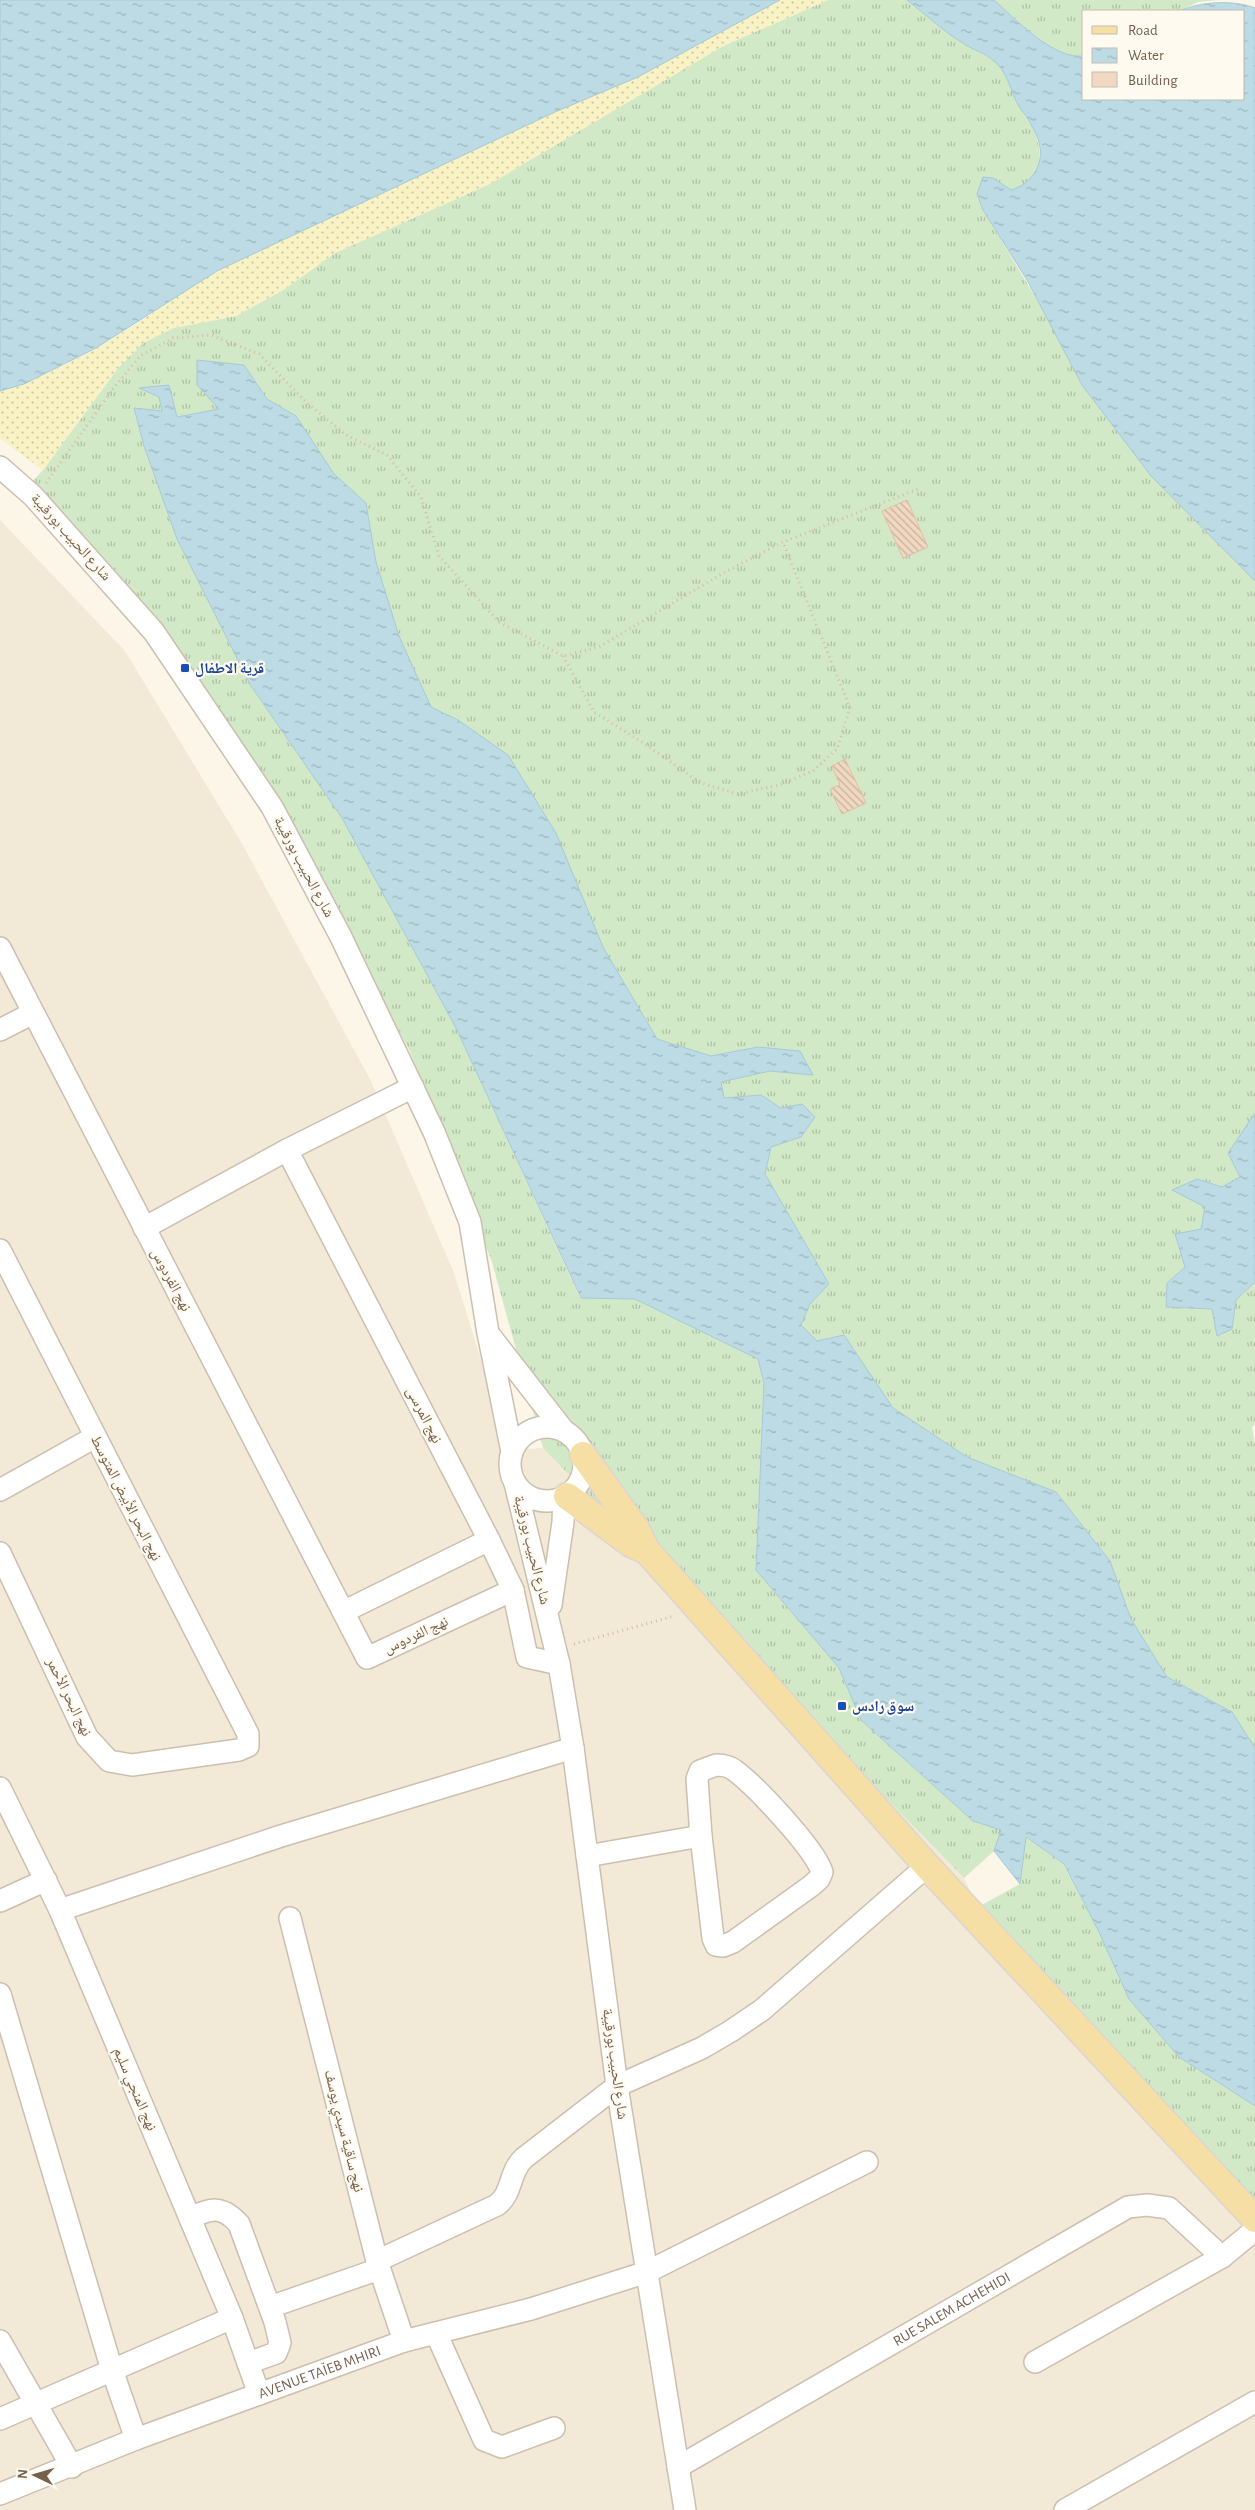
<svg xmlns="http://www.w3.org/2000/svg" width="1255" height="2510" font-family="'Alegreya Sans','Noto Naskh Arabic',sans-serif">
<defs>
<pattern id="grass-tufts" width="24" height="20" patternUnits="userSpaceOnUse" patternTransform="scale(1.25)"><rect width="24" height="20" fill="#d2e9c7"/><path d="M3 7l-1-3M5 7V3M7 7l1-3M15 17l-1-3M17 17v-4M19 17l1-3" fill="none" stroke="#afc0a4"/></pattern>
<pattern id="sand-dots" width="8" height="8" patternUnits="userSpaceOnUse" patternTransform="scale(1.25)"><rect width="8" height="8" fill="#f9f2c5"/><path d="M2 2h.1M6 6h.1" fill="none" stroke="#cec7a2" stroke-width="1.8" stroke-linecap="round"/></pattern>
<pattern id="water-ripples" width="26" height="14" patternUnits="userSpaceOnUse" patternTransform="scale(1.25)"><rect width="26" height="14" fill="#bddbe5"/><path d="M2 4q2-2 4 0t4 0M15 11q2-2 4 0t4 0" fill="none" stroke="#9eb5bc"/></pattern>
<pattern id="building-back-hatch" width="6" height="6" patternUnits="userSpaceOnUse" patternTransform="scale(1.25)"><rect width="6" height="6" fill="#f0d8c1"/><path d="M-1 5l2 2M0 0l6 6M5-1l2 2" fill="none" stroke="#c7b29f"/></pattern>
</defs>
<rect width="100%" height="100%" fill="#fcf6e8"/>
<!-- residential -->
<polygon fill="#f3e9d7" points="0,520 125,651 241,842 371,1081 454,1273 509,1450 543,1448 964,1878 978,1907 1255,2214 1255,2510 0,2510"/>
<!-- grass -->
<g fill="url(#grass-tufts)">
<polygon points="828,0 907,0 962,43 995,61 1002,69 1025,117 1035,130 1039,148 1039,165 1033,178 1021,187 1011,190 993,178 983,210 1047,316 1255,581 1255,1113 1228,1153 1240,1177 1222,1187 1197,1179 1173,1190 1205,1207 1201,1229 1181,1252 1185,1267 1167,1283 1166,1307 1212,1309 1217,1336 1232,1329 1236,1300 1255,1282 1255,1424 1252,1427 1255,1445 1255,1748 1232,1712 1167,1677 1131,1619 1110,1561 1056,1492 967,1457 892,1408 844,1336 817,1342 801,1325 810,1304 829,1284 765,1174 771,1147 801,1137 781,1108 761,1095 723,1098 721,1082 770,1071 812,1074 758,1047 711,1056 657,1039 603,947 458,720 431,707 399,636 376,562 366,503 334,475 296,416 267,399 244,365 197,385 220,409 177,417 169,385 140,388 159,397 162,411 134,408 144,446 177,539 251,686 342,818 456,1028 580,1298 635,1299 758,1359 764,1383 756,1570 839,1668 861,1720 973,1821 1002,1830 994,1851 964,1878 543,1448 492,1262 410,1052 282,805 28,486 43,470 118,368 143,343 173,328 236,316 283,290 335,253 489,184 723,46"/>
<path d="M994,0H1218L1198,2L1180,11H1084V56C1054,60 1015,19 994,0Z"/>
<polygon points="1025,1837 1063,1864 1099,1932 1129,1999 1179,2057 1255,2106 1255,2214 978,1907 1020,1884"/>
</g>
<!-- sand -->
<path fill="url(#sand-dots)" d="M780,0H828L723,46L490,184L335,253L283,290L236,316L173,328L143,343L118,368L43,470L0,439V391C37,380 87,355 120,334C153,314 183,290 217,271L555,112L638,77Z"/>
<!-- water -->
<g fill="url(#water-ripples)" stroke="#a4cad6">
<polygon points="0,0 780,0 638,77 555,112 217,271 96,348 24,384 0,391"/>
<path d="M907,0H994C1015,19 1054,60 1084,56V99H1244V11H1180C1201,1 1235,0 1255,8V581L1151,476L1082,385L1027,280L983,210L977,194L983,177L993,178L1011,190C1038,182 1048,155 1034,130C1029,119 1021,111 1016,101C1010,88 1006,70 994,61C985,53 971,49 961,42C942,30 925,14 907,0Z"/>
<polygon points="197,360 244,365 267,399 296,416 334,474 366,503 376,562 399,636 431,707 458,720 508,755 556,833 603,947 657,1039 711,1056 758,1047 800,1051 813,1075 770,1071 721,1082 724,1098 761,1095 781,1108 802,1104 815,1117 801,1137 771,1147 765,1174 829,1284 810,1304 801,1325 817,1341 844,1335 893,1408 967,1457 1056,1492 1110,1561 1131,1619 1167,1677 1232,1712 1255,1748 1255,2106 1179,2057 1129,1999 1099,1932 1064,1864 1026,1837 1020,1884 994,1851 1001,1830 973,1821 861,1720 839,1668 756,1570 764,1383 758,1359 635,1299 581,1298 456,1028 342,818 251,686 177,539 144,446 134,408 162,411 159,397 139,388 169,385 177,417 219,409 197,385"/>
<polygon points="1255,1113 1255,1282 1236,1300 1232,1329 1217,1336 1212,1309 1166,1307 1167,1283 1185,1267 1175,1234 1201,1229 1205,1207 1172,1190 1197,1179 1222,1187 1240,1177 1228,1153"/>
</g>
<!-- building -->
<g fill="url(#building-back-hatch)" stroke="#e2c0a2">
<polygon points="907,500 928,547 903,558 882,511"/>
<polygon points="845,759 866,803 842,814 830,789 840,785 832,766"/>
</g>
<g fill="none" stroke-linecap="round" stroke-linejoin="round">
<defs>
<g id="minor">
<polyline points="0,467 33,496 154,632 272,807 341,937 434,1132 470,1222 488,1333 512,1452"/>
<polyline points="0,948 367,1658 513,1590"/>
<polyline points="0,1030 33,1013"/>
<polyline points="287,1150 489,1540 513,1590 527,1657 559,1664"/>
<polyline points="144,1228 287,1150 413,1087"/>
<polyline points="0,1250 248,1734 248,1746 239,1750 132,1765 109,1761 87,1737 0,1553"/>
<polyline points="491,1337 564,1431"/>
<circle cx="547" cy="1464" r="37"/>
<polyline points="515,1483 559,1664 573,1748 617,2086 685,2510"/>
<polyline points="0,1490 95,1437"/>
<polyline points="551,1605 563,1522 564,1498"/>
<polyline points="345,1611 489,1540"/>
<path d="M716,1765C722,1765 729,1766 734,1770C755,1785 815,1849 822,1872L819,1879L811,1886L733,1942L723,1946L716,1945L713,1938L701,1836L697,1779L700,1771Z"/>
<polyline points="0,1788 60,1910 232,2318 259,2394"/>
<polyline points="587,1856 701,1836"/>
<polyline points="0,1901 46,1880"/>
<polyline points="60,1910 281,1836 573,1748"/>
<polyline points="290,1918 377,2261 404,2341"/>
<polyline points="0,1994 112,2370 136,2439"/>
<path d="M190,2218C211,2208 222,2205 239,2224L275,2322L280,2343L276,2353L248,2363"/>
<path d="M377,2261L497,2205C513,2193 509,2171 524,2158L617,2086L702,2048L731,2031L762,2010L927,1866"/>
<polyline points="270,2307 379,2269"/>
<polyline points="436,2333 484,2440 502,2447 554,2428"/>
<polyline points="0,2341 72,2467"/>
<polyline points="1035,2362 1222,2257 1255,2230"/>
<polyline points="0,2419 232,2318"/>
<path id="s1" d="M678,2467L1128,2207L1147,2205L1169,2208L1222,2257"/>
<path id="s2" d="M0,2494L136,2439L404,2341L531,2309L647,2272L867,2162"/>
<polyline points="1065,2510 1255,2402"/>
</g>
<g id="major">
<polyline points="583,1455 636,1529 647,1551 927,1866 1255,2219"/>
<polyline points="567,1496 631,1544 647,1551"/>
</g>
</defs>
<!-- minor casing -->
<use href="#minor" stroke="#cdbfaf" stroke-width="24"/>
<!-- major casing -->
<use href="#major" stroke="#dbd5d1" stroke-width="29"/>
<!-- path -->
<g stroke="#d5bca4" stroke-width="3" stroke-dasharray="1 4" stroke-linecap="butt">
<polyline points="46,483 113,389 140,356 173,338 211,335 259,354 306,402 346,435 387,455 421,497 439,556 499,622 563,656 599,647 725,572 783,542 918,489"/>
<polyline points="563,656 594,712 645,744 701,783 738,794 779,785 813,771 837,749 850,708 783,542"/>
<polyline points="574,1644 674,1616"/>
</g>
<!-- minor -->
<use href="#minor" stroke="#fff" stroke-width="21"/>
<!-- major -->
<use href="#major" stroke="#f6dfa5" stroke-width="26"/>
</g>
<!-- markers -->
<g fill="#1a4fb4" stroke="#fefaef" stroke-width="2">
<rect x="180" y="663" width="10" height="10" rx="2.5"/>
<rect x="837" y="1701" width="10" height="10" rx="2.5"/>
</g>
<g text-anchor="middle" dominant-baseline="central" stroke-width="4.5" stroke-linejoin="round" paint-order="stroke">
<!-- street labels -->
<g font-size="15" fill="#755f4d" stroke="#fefaef">
<text transform="translate(71 537) rotate(48)">شارع الحبيب بورقيبة</text>
<text transform="translate(304 867) rotate(62)">شارع الحبيب بورقيبة</text>
<text transform="translate(171 1280) rotate(62)">نهج الفردوس</text>
<text transform="translate(424 1415) rotate(63)">نهج المرسى</text>
<text transform="translate(126 1498) rotate(63)">نهج البحر الأبيض المتوسط</text>
<text transform="translate(532 1550) rotate(76)">شارع الحبيب بورقيبة</text>
<text transform="translate(416 1635) rotate(-25)">نهج الفردوس</text>
<text transform="translate(69 1697) rotate(64)">نهج البحر الأحمر</text>
<text transform="translate(615 2064) rotate(82)">شارع الحبيب بورقيبة</text>
<text transform="translate(135 2089) rotate(67)">نهج المنجي سليم</text>
<text transform="translate(344 2131) rotate(76)">نهج ساقية سيدي يوسف</text>
<text stroke="none"><textPath href="#s1" startOffset="316">RUE SALEM ACHEHIDI</textPath></text>
<text stroke="none"><textPath href="#s2" startOffset="342">AVENUE TAÏEB MHIRI</textPath></text>
</g>
<!-- transit labels -->
<g font-size="15" font-weight="bold" fill="#164399" stroke="#fefaef" text-anchor="start">
<text x="195" y="668">قرية الاطفال</text>
<text x="852" y="1706">سوق رادس</text>
</g>
</g>
<!-- legend -->
<rect x="1082" y="10" width="162" height="90" fill="#fefaef" stroke="#c7bcae"/>
<rect x="1092" y="26" width="25" height="8" fill="#f6dfa5" stroke="#c7bcae"/>
<text x="1128" y="35" font-size="15" fill="#755f4d">Road</text>
<rect x="1092" y="48" width="25" height="15" fill="url(#water-ripples)" stroke="#c7bcae"/>
<text x="1128" y="60" font-size="15" fill="#755f4d">Water</text>
<rect x="1092" y="72" width="25" height="15" fill="#f0d8c1" stroke="#c7bcae"/>
<text x="1128" y="85" font-size="15" fill="#755f4d">Building</text>
<!-- north arrow -->
<g transform="translate(35 2475) rotate(275)" stroke="#fefaef" stroke-width="4" paint-order="stroke">
<path d="M0-4L9 19L0 12L-9 19Z" fill="#755f4d"/>
<text y="-8" font-size="14" font-weight="bold" text-anchor="middle" fill="#755f4d">N</text>
</g>
</svg>
